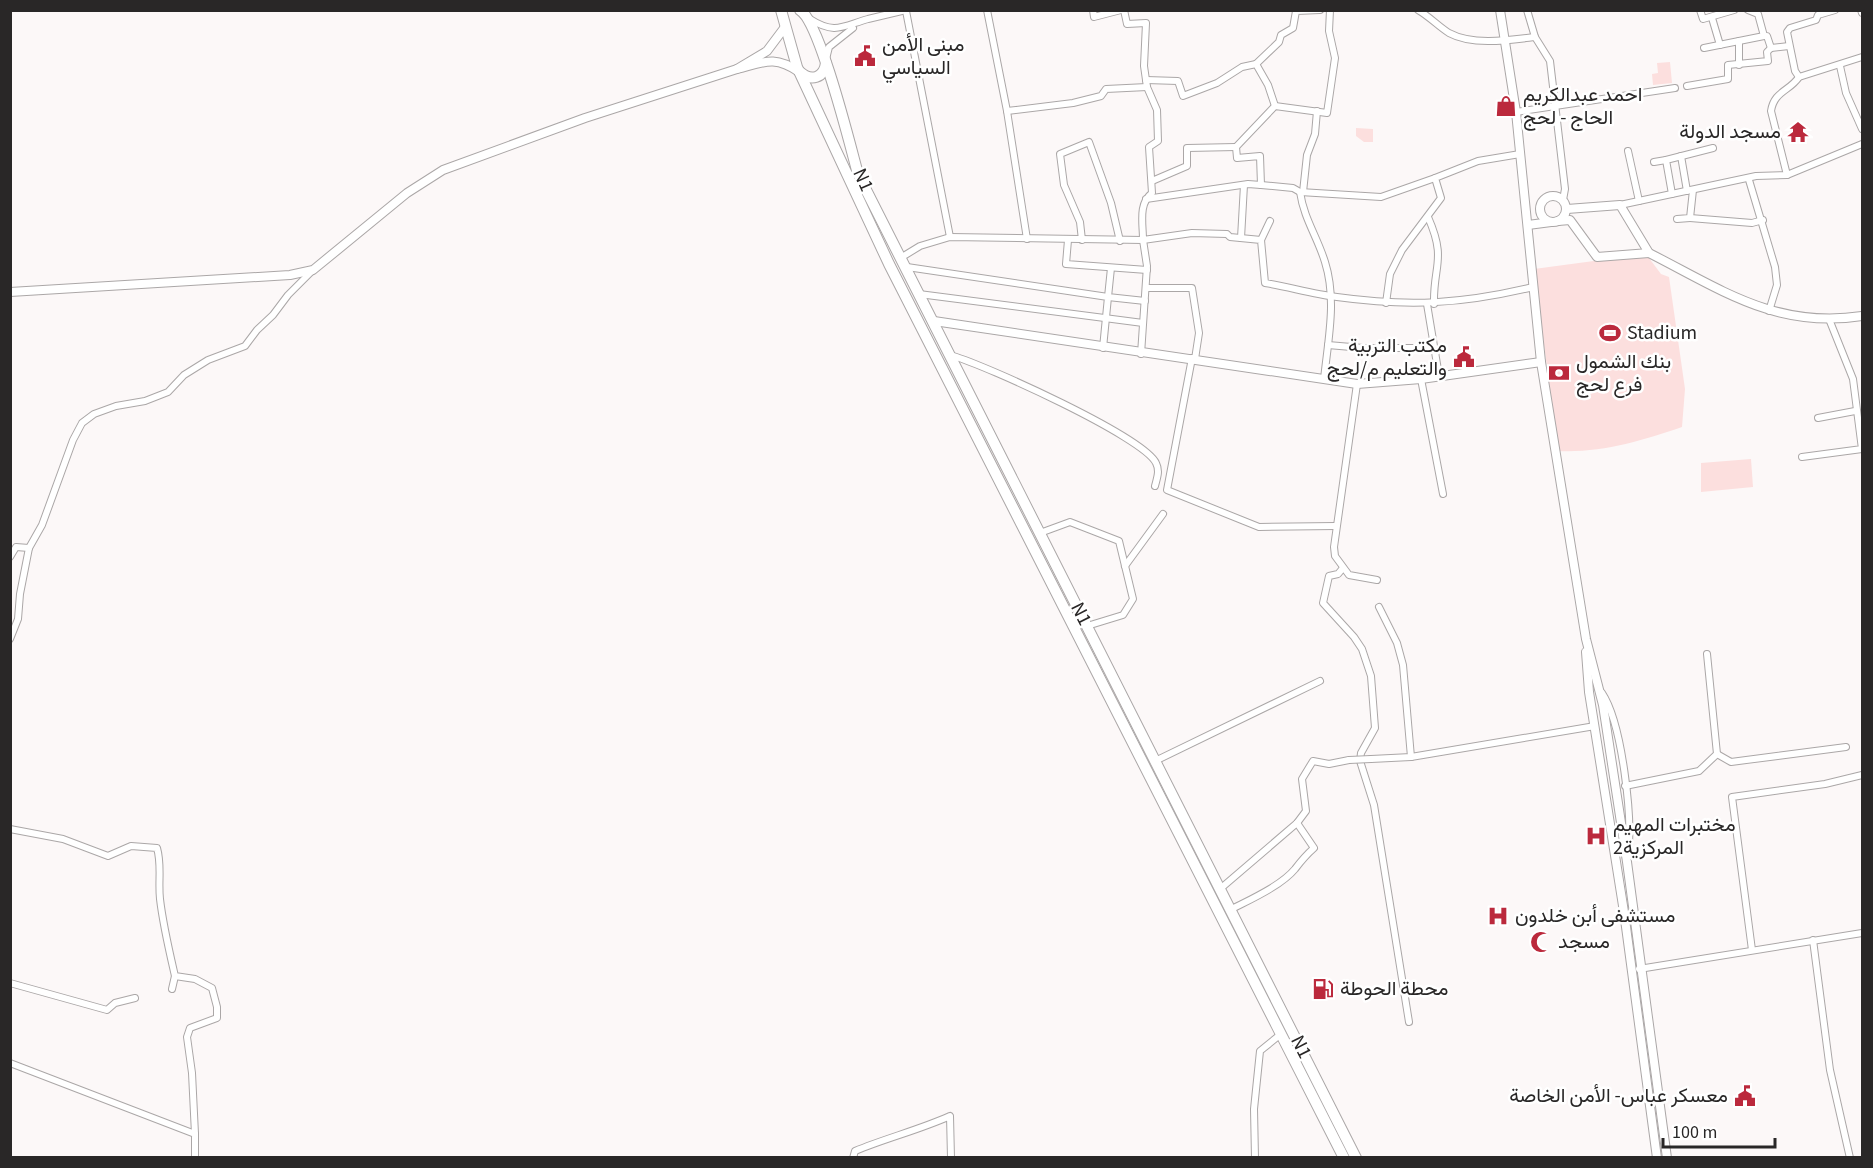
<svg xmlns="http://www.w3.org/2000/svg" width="1873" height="1168" font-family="'Source Sans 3',Vazirmatn,sans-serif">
<rect width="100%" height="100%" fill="#fcf8f8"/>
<!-- green -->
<g fill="#fcdfde">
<polygon points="1670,62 1672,83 1653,85 1652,74 1658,73 1657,63"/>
<polygon points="1356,128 1373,129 1373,142 1364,142 1356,136"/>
<path d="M1646,254L1661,274L1669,277L1685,389L1682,427C1641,441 1602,453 1558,451L1534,269Z"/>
<polygon points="1751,459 1753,487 1701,492 1701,463"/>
</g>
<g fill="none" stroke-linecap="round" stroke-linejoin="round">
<defs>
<g id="street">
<polyline points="987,10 1007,111 1027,239"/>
<polyline points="1093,10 1094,17 1121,10"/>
<path d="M1124,10L1127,24L1146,23L1144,66L1147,87L1157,110L1158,141L1149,147L1152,193C1138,204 1143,223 1143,240L1192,233L1227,234L1230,237L1261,240L1265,283C1289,287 1313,294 1337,297C1409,307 1462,304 1533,287"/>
<path d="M1418,10C1430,17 1438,26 1449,33C1473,46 1510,40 1535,37"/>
<polyline points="1527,10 1535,37 1550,61 1565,189 1563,200"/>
<polyline points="1700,10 1703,19 1734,10"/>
<polyline points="1748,10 1758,14 1764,36 1767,36 1771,48 1789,46"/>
<polyline points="1861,10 1862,13"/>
<polyline points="906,11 950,237"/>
<polyline points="1712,18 1720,45"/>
<path d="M810,19C835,35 843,26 868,19C881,16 893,13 906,10"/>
<polyline points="1739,41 1739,65"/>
<polyline points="1704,48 1764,36"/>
<polyline points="826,59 829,47 853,28"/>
<polyline points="1256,64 1279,42 1281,35 1293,28 1296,11 1320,10"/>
<polyline points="1840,66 1846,93 1862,129"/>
<polyline points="1799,77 1795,71 1787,32 1790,28 1816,20 1818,15 1835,10"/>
<polyline points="1146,80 1178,81 1183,96 1217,83 1242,67 1256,64 1268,85 1275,106"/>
<polyline points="1687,86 1728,79 1728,65 1768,61 1767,52 1771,48"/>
<polyline points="1007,111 1073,103 1101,96 1106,89 1147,87"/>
<polyline points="1516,112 1675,88"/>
<polyline points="1628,151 1639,201"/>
<polyline points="1681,156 1687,191"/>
<polyline points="1654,162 1666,160"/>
<path d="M1787,175L1771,111C1774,91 1790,91 1799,77L1862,57"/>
<polyline points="1749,180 1775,267 1777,285 1769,311"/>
<polyline points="1152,181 1187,166 1187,148 1236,147"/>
<path d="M1261,185L1293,188L1300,192C1304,219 1317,236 1325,262C1337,300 1328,340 1324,379"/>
<polyline points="1300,192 1381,197 1435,178"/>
<polyline points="1303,192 1307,155 1315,134 1317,111"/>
<polyline points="1672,194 1666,160 1713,148"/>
<polyline points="1146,199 1248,184 1261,185 1260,156 1237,158 1236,147 1275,106 1327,113 1335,58 1329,31 1330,10"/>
<polyline points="1620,205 1756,176 1787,175 1862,144"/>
<path d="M1428,217C1447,260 1433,265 1434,304"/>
<polyline points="1690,218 1752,223 1763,220"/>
<polyline points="1677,219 1690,218 1693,190"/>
<polyline points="1241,238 1244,185"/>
<polyline points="1068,240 1066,264 1147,270"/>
<polyline points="1082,240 1080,222 1064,185 1060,154 1089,142 1111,203 1120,241"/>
<polyline points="1261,240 1270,221"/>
<polyline points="902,257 920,246 950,237 1143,240 1147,266 1141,354"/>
<polyline points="907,267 1108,297 1103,348"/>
<polyline points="1111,268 1108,297 1145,301"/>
<polyline points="1146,288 1192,288 1199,333 1195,359"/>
<polyline points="919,294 1143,323"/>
<polyline points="1386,303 1390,274 1402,250 1441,198 1435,178 1478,161 1520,154"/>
<polyline points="1427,304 1439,376"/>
<polyline points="1328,345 1363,348 1434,348"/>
<path d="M953,356C985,365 1144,437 1156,463C1160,471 1157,478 1155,486"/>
<polyline points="1192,358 1167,490 1259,527 1336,526"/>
<polyline points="1421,379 1443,494"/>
<polyline points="1357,384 1334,547 1335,556 1349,575 1377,580"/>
<polyline points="1818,418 1855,411"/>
<polyline points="1802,457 1862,449 1853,379 1829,319"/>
<polyline points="1040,533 1070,522 1119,541 1133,599 1123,615 1087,626"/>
<polyline points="10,557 16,547 29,548"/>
<polyline points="1125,566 1163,514"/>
<polyline points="1343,568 1338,574 1329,576 1323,603 1354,637 1362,649 1371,676 1375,728 1361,753 1360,761 1374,805 1409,1022"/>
<polyline points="1379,607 1397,643 1403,665 1411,757"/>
<polyline points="10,639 18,619 20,594 29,548 42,525 73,440 82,423 94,414 116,406 145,401 168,392 184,375 208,360 245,346 257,330 273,315 288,295 312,271"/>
<path d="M1602,693C1622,723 1633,818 1628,855"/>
<polyline points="1717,754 1731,762 1846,747"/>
<polyline points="1371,759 1411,757 1595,726"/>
<polyline points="1155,761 1320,681"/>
<polyline points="1625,786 1699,771 1717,754 1707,654"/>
<path d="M10,829L63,839L108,856L131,846L157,848C162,865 158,881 160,899C163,925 169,950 175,976L195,979L212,988L217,1007V1018L190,1028L187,1037L192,1073L195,1134"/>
<polyline points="1220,889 1297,823 1306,811 1302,779 1313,761 1329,764 1349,760"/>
<path d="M1230,910C1249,900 1281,886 1295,869C1301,861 1306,855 1314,848L1297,823"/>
<polyline points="1813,940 1830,1070 1850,1158"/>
<polyline points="1752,950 1732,797 1825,784 1862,775"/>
<polyline points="1639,969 1862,933"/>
<polyline points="10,983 107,1010 115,1003 135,998"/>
<polyline points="172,989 175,976"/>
<polyline points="10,1063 195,1134 195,1158"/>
<path d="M853,1158L855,1151C886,1138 919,1130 950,1116L951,1158"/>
<polyline points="1255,1158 1254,1109 1260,1051 1281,1034"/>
</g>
<g id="secondary">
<polyline points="1500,10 1516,112 1541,362 1586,639 1603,705 1627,862 1667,1158"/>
<path d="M785,27L767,51L737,69C764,62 775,55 799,72"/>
<circle cx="1553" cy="209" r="13"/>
<polyline points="1558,221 1570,220 1597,257 1649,253 1620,205 1567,209"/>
<polyline points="1528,225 1551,222"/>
<path d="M1649,253C1722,290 1776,329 1862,316"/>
<polyline points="10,292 290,275 313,270 407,193 443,170 585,118 737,69"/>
<polyline points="934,321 1357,384 1421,379 1541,362"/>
<polyline points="1586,652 1589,692 1624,912 1657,1158"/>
</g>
<g id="highway">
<polyline points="781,10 797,67 889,264 1344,1158"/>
<path d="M800,10C820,22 850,145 858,174L1356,1158"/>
<path d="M800,72C811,82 824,78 826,63"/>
</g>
</defs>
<!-- street casing -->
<use href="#street" stroke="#aba7a7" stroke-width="8"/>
<!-- secondary casing -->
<use href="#secondary" stroke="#aba7a7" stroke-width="10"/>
<!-- highway casing -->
<use href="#highway" stroke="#aba7a7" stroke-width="12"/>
<!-- street -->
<use href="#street" stroke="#fff" stroke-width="6"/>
<!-- secondary -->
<use href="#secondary" stroke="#fff" stroke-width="8"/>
<!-- highway -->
<use href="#highway" stroke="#fff" stroke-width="10"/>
<defs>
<polyline id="street-bridge" points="1349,760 1371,759"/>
</defs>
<!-- street-bridge casing -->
<use href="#street-bridge" stroke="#aba7a7" stroke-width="8" stroke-linecap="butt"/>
<!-- street-bridge -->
<use href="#street-bridge" stroke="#fff" stroke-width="6"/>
</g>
<!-- icons -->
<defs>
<symbol id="civic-bare" viewBox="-9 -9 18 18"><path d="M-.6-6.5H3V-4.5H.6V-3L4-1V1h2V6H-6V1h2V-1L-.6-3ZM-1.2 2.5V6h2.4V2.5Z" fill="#bb293c" stroke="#fff" stroke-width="2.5" paint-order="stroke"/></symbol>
<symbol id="shop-bare" viewBox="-9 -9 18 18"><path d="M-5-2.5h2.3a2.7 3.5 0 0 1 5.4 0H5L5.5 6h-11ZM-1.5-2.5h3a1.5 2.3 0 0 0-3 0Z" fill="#bb293c" stroke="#fff" stroke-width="2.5" paint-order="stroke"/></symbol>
<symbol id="temple-bare" viewBox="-9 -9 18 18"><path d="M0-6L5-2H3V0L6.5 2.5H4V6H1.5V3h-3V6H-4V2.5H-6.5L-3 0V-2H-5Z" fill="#bb293c" stroke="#fff" stroke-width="2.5" paint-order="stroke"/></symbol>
<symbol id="stadium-bare" viewBox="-9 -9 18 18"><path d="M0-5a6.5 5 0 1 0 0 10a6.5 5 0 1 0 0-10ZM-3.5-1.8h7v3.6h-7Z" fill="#bb293c" stroke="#fff" stroke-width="2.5" paint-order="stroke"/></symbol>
<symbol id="bank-bare" viewBox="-9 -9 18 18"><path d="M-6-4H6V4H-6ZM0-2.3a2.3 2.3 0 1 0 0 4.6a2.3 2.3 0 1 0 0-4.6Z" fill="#bb293c" stroke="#fff" stroke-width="2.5" paint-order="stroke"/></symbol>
<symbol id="hospital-bare" viewBox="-9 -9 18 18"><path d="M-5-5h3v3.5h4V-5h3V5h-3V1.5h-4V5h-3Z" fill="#bb293c" stroke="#fff" stroke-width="2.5" paint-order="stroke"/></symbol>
<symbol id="mosque-bare" viewBox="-9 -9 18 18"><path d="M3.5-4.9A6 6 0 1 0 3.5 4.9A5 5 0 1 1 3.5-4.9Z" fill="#bb293c" stroke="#fff" stroke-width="2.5" paint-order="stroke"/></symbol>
<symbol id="fuel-bare" viewBox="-9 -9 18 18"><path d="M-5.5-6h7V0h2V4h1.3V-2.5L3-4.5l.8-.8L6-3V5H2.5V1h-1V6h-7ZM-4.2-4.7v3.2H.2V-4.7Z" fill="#bb293c" stroke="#fff" stroke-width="2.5" paint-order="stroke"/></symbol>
</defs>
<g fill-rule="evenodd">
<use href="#civic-bare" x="850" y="41" width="30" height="30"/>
<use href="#shop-bare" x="1491" y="91" width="30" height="30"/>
<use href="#temple-bare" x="1783" y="117" width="30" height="30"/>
<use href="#stadium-bare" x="1595" y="318" width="30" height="30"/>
<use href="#civic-bare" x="1449" y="342" width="30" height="30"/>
<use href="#bank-bare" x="1544" y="358" width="30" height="30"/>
<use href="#hospital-bare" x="1581" y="821" width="30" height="30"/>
<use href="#hospital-bare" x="1483" y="901" width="30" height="30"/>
<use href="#mosque-bare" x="1526" y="927" width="30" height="30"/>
<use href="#fuel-bare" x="1308" y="974" width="30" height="30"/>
<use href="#civic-bare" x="1730" y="1081" width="30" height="30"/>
</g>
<g text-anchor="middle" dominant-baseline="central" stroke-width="5" stroke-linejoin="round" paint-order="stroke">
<!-- poi labels -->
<g font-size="20" fill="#292727" stroke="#fff" text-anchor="start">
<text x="882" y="45">مبنى الأمن<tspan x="882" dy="23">السياسي</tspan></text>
<text x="1523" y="95">احمد عبدالكريم<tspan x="1523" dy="23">الحاج - لحج</tspan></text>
<text x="1781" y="132" text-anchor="end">مسجد الدولة</text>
<text x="1627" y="333">Stadium</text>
<text x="1447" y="346" text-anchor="end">مكتب التربية<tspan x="1447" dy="23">والتعليم م/لحج</tspan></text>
<text x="1576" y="362">بنك الشمول<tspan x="1576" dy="23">فرع لحج</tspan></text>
<text x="1613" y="825">مختبرات المهيم<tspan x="1613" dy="23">المركزية2</tspan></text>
<text x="1515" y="916">مستشفى أبن خلدون</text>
<text x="1558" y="942">مسجد</text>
<text x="1340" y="989">محطة الحوطة</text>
<text x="1728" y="1096" text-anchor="end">معسكر عباس- الأمن الخاصة</text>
</g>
<!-- street labels -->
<g font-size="20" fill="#292727" stroke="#fff">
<text transform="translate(863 180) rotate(66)">N1</text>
<text transform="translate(1081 614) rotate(63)">N1</text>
<text transform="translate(1301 1047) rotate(63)">N1</text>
</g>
</g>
<!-- border -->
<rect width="1873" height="1168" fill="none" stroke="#292727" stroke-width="24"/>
<!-- scale -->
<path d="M1663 1138v9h112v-9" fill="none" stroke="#292727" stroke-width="3"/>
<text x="1672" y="1138" font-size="18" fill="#292727" stroke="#ffffff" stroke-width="4.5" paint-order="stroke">100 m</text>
</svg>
